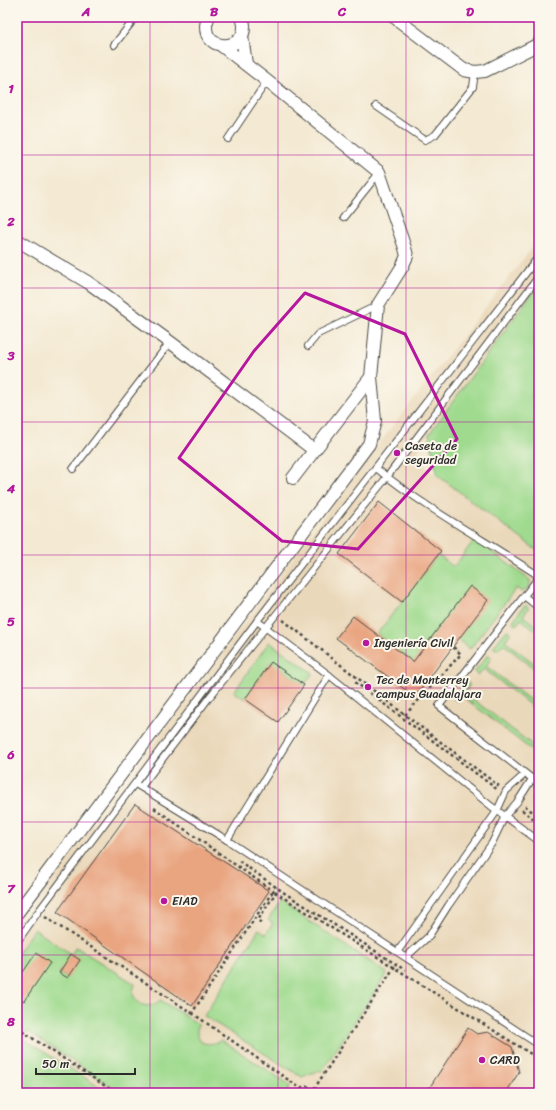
<svg xmlns="http://www.w3.org/2000/svg" width="556" height="1110" font-family="Sriracha,sans-serif">
<rect width="100%" height="100%" fill="#fbf7ec"/>
<filter id="ink" filterUnits="userSpaceOnUse"><feTurbulence type="fractalNoise" baseFrequency=".025" numOctaves="2"/><feDisplacementMap in="SourceGraphic" scale="8" xChannelSelector="R" yChannelSelector="G"/><feConvolveMatrix kernelMatrix="1 2 1 2 8 2 1 2 1" color-interpolation-filters="sRGB"/></filter>
<filter id="wash" filterUnits="userSpaceOnUse"><feTurbulence type="fractalNoise" baseFrequency=".012" numOctaves="4" result="noise"/><feDisplacementMap in="SourceGraphic" scale="16" xChannelSelector="R" yChannelSelector="G"/><feGaussianBlur stdDeviation="0.9" result="paint"/><feColorMatrix in="noise" values="0 0 0 0 0 0 0 0 0 0 0 0 0 0 0 0 0 1.4 0 .05"/><feComposite in="paint" operator="in"/></filter>
<g filter="url(#wash)">
<rect width="100%" height="100%" fill="#f4ead4"/>
<!-- built -->
<polygon fill="#ead8ba" points="539,239 539,284 415,455 428,469 539,551 539,1093 17,1093 17,926 377,446"/>
<!-- green -->
<g fill="#9fda8e" stroke="#65825c" fill-rule="evenodd">
<polygon points="539,284 539,552 437,475 429,434"/>
<polygon points="475,539 530,580 530,585 526,590 522,592 516,588 470,649 458,640 413,662 377,634 438,555 454,567"/>
<polygon points="526,605 528,607 528,609 523,616 539,628 539,633 521,619 517,624 515,625 513,623 513,621 524,606"/>
<polygon points="508,630 510,632 510,634 505,641 539,667 539,672 503,644 498,649 496,649 494,648 494,646 506,631"/>
<polygon points="269,642 313,673 304,685 271,662 245,699 234,692"/>
<polygon points="489,655 491,657 491,659 486,666 539,707 539,712 484,669 479,674 477,675 475,673 475,671 487,656"/>
<polygon points="467,682 469,684 469,686 465,693 539,750 539,756 462,696 458,700 456,701 454,699 454,697 465,683"/>
<polygon points="280,902 387,973 322,1071 312,1073 302,1077 204,1016 259,929 266,934 273,923 268,920"/>
<path d="M34,929L71,954L76,947L135,984C135,985 133,990 133,991C133,1005 150,1011 160,1000L198,1024C196,1032 197,1036 201,1042C208,1045 214,1044 221,1040L290,1085L287,1093H121L27,1031L22,1038L109,1093H17V954ZM72,954L80,960L67,978L59,973Z"/>
</g>
<g id="blocks">
<!-- building -->
<g fill="#e9a480">
<polygon points="379,502 441,551 402,602 339,554"/>
<polygon points="470,586 488,600 415,697 336,638 353,616 413,662"/>
<polygon points="271,662 304,685 278,722 245,699"/>
<polygon points="135,804 269,891 192,1006 57,912"/>
<polygon points="36,953 50,963 24,1001 17,997 17,981"/>
<polygon points="71,954 80,960 68,978 59,973"/>
<polygon points="468,1028 477,1034 488,1032 512,1047 519,1072 506,1093 426,1093"/>
</g>
</g>
</g>
<g filter="url(#ink)">
<use href="#blocks" fill-opacity="0" stroke="#494844" stroke-width="1"/>
<g fill="none" stroke-linecap="round" stroke-linejoin="round">
<defs>
<g id="service">
<polyline points="114,45 136,17"/>
<polyline points="376,106 425,140 435,135 473,87 475,72"/>
<polyline points="228,139 267,81"/>
<polyline points="343,218 379,173"/>
<polyline points="308,346 318,334 378,305"/>
<path d="M376,468C426,509 485,540 539,576"/>
<polyline points="73,469 170,342"/>
<polyline points="524,596 539,577"/>
<polyline points="539,608 524,596 439,706 539,784"/>
<polyline points="329,675 491,806 539,841"/>
<polyline points="137,785 227,840 292,883 539,1045"/>
<polyline points="141,787 208,699 387,477 539,276"/>
<polyline points="227,840 329,675 257,621"/>
<polyline points="17,942 38,912 257,621 539,256"/>
<polyline points="398,951 497,811 506,791 525,774"/>
<polyline points="406,957 429,936 448,906 492,843 505,816 518,801 532,779"/>
</g>
<g id="minor">
<path d="M208,17C208,20 206,23 206,26C205,52 245,51 244,26C244,23 243,20 242,17"/>
<polyline points="394,17 464,70 475,72 485,71 539,44"/>
<polyline points="242,36 246,64"/>
<polyline points="222,46 267,81 379,172 405,248 407,256 402,267 378,305 371,377 293,478"/>
<polyline points="17,240 89,283 170,342 314,450"/>
<polyline points="17,913 369,444 375,421 371,377"/>
</g>
</defs>
<!-- service casing -->
<use href="#service" stroke="#494844" stroke-width="8"/>
<!-- minor casing -->
<use href="#minor" stroke="#494844" stroke-width="14"/>
<!-- path -->
<g stroke="#494844" stroke-width="2.5" stroke-dasharray="3 3" stroke-linecap="butt">
<polyline points="283,620 405,715 499,786"/>
<polyline points="355,682 498,790"/>
<polyline points="405,715 461,654 453,647"/>
<polyline points="525,806 539,817"/>
<polyline points="154,808 273,891 277,887"/>
<polyline points="522,810 539,823"/>
<polyline points="239,861 283,892 405,970"/>
<polyline points="45,917 192,1013 273,891 531,1054 539,1063"/>
<polyline points="261,923 258,920 278,889"/>
<polyline points="192,1013 300,1088"/>
<polyline points="17,1028 116,1093"/>
<polyline points="314,1089 395,966"/>
<polyline points="315,1092 322,1092 325,1093"/>
<path d="M297,1093C301,1084 311,1084 315,1093"/>
</g>
<!-- service -->
<use href="#service" stroke="#fff" stroke-width="6"/>
<!-- minor -->
<use href="#minor" stroke="#fff" stroke-width="12"/>
</g>
</g>
<!-- marked area -->
<path fill="none" stroke="#b5179e" stroke-width="3" stroke-linejoin="round" d="M305,293L405,334L457,439L358,549L282,541L179,458L254,351Z"/>
<!-- grid -->
<path fill="none" stroke="#b5179e" stroke-width="1" stroke-opacity="0.55" d="M150,17V1093M278,17V1093M406,17V1093M17,155H539M17,288H539M17,422H539M17,555H539M17,688H539M17,822H539M17,955H539"/>
<!-- markers -->
<g fill="#b5179e" stroke="#fbf7ec" stroke-width="1.5">
<circle cx="397" cy="453" r="4"/>
<circle cx="366" cy="643" r="4"/>
<circle cx="368" cy="687" r="4"/>
<circle cx="164" cy="901" r="4"/>
<circle cx="482" cy="1060" r="4"/>
</g>
<g text-anchor="middle" dominant-baseline="central" stroke-width="4" stroke-linejoin="round" paint-order="stroke">
<!-- poi labels -->
<g font-size="12" fill="#2b2b2b" stroke="#fbf7ec" text-anchor="start">
<text x="405" y="446">Caseta de<tspan x="405" dy="14">seguridad</tspan></text>
<text x="374" y="643">Ingeniería Civil</text>
<text x="376" y="680">Tec de Monterrey<tspan x="376" dy="14">campus Guadalajara</tspan></text>
<text x="172" y="901">EIAD</text>
<text x="490" y="1060">CARD</text>
</g>
</g>
<!-- margin -->
<rect width="556" height="1110" fill="none" stroke="#fbf7ec" stroke-width="44"/>
<!-- scale -->
<path d="M36 1068v6h99v-6" fill="none" stroke="#2b2b2b" stroke-width="2"/>
<text x="42" y="1068" font-size="12" fill="#2b2b2b" stroke="#fbf7ec" stroke-width="3" paint-order="stroke">50 m</text>
<rect x="22" y="22" width="512" height="1066" fill="none" stroke="#b5179e" stroke-width="1.5"/>
<g font-size="13" text-anchor="middle" font-weight="bold" fill="#b5179e">
<text x="86" y="16">A</text>
<text x="214" y="16">B</text>
<text x="342" y="16">C</text>
<text x="470" y="16">D</text>
<text x="11" y="93">1</text>
<text x="11" y="226">2</text>
<text x="11" y="360">3</text>
<text x="11" y="493">4</text>
<text x="11" y="626">5</text>
<text x="11" y="759">6</text>
<text x="11" y="893">7</text>
<text x="11" y="1026">8</text>
</g>
</svg>
